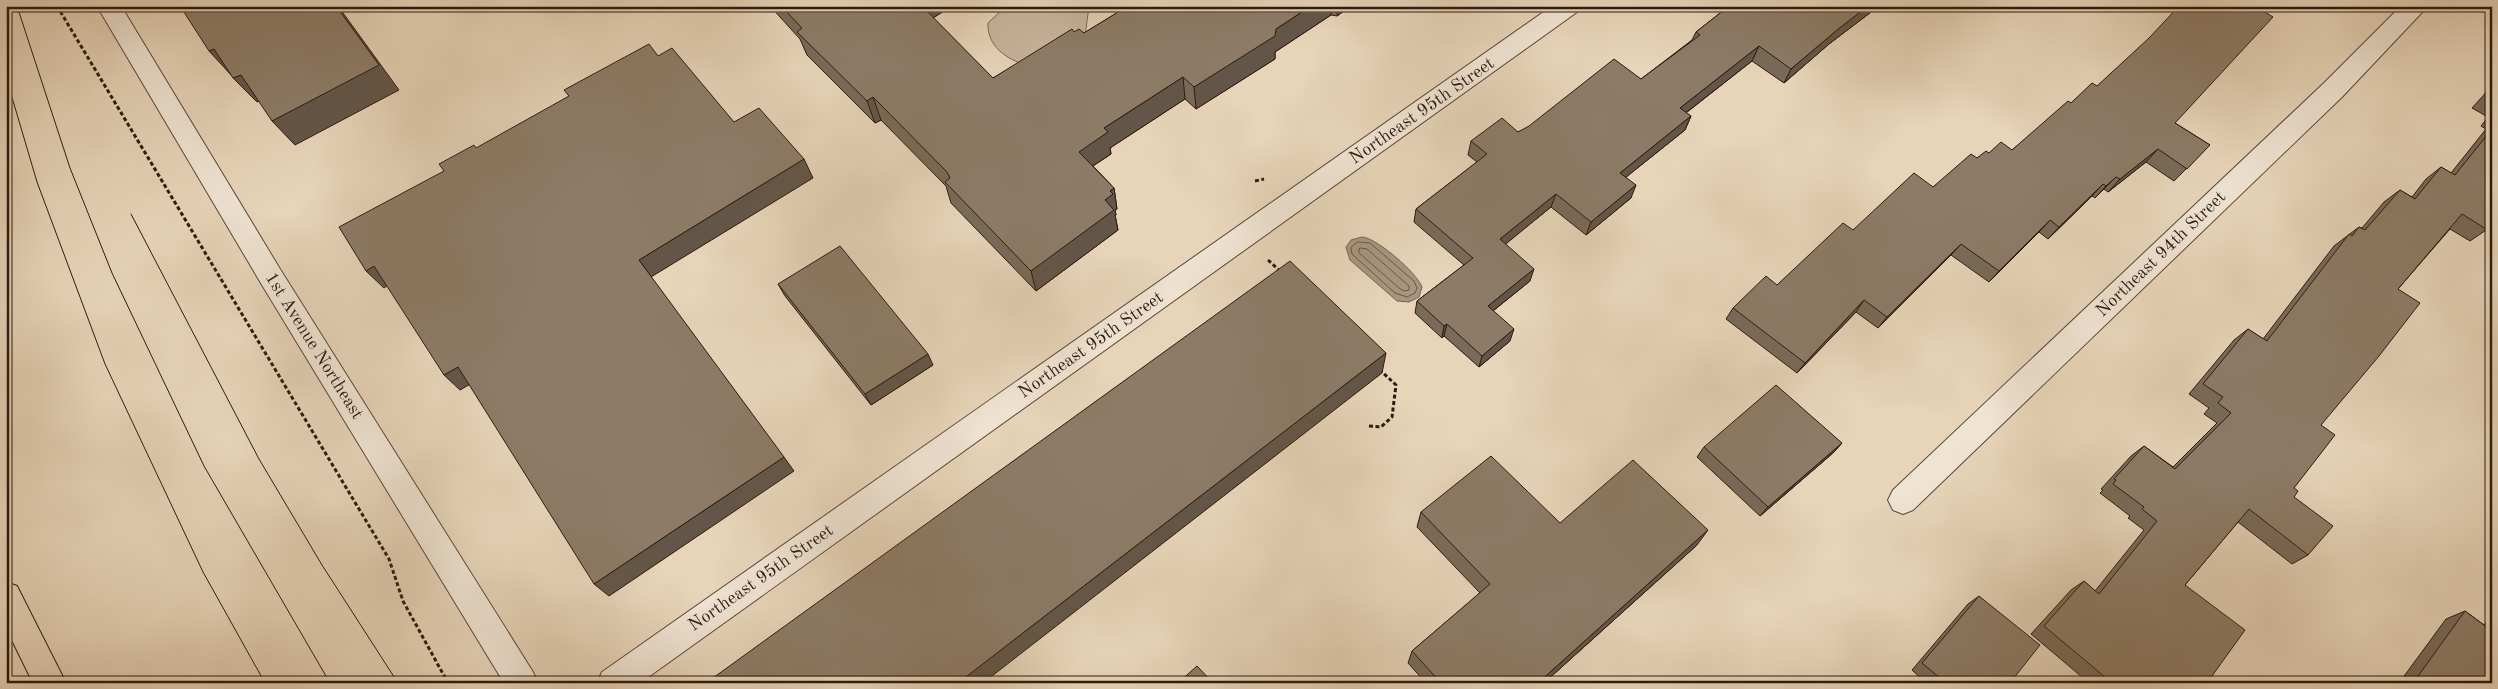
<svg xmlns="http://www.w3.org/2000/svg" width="2498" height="689" font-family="'Old Standard TT',serif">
<rect width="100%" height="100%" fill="#e7d4b9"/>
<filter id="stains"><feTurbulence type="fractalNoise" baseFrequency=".004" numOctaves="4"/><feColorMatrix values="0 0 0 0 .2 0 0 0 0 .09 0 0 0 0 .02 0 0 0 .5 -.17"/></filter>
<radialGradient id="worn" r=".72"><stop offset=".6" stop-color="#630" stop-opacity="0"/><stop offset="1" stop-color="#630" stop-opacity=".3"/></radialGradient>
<!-- green -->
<path fill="#c7b49c" stroke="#7a6756" d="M1006,6H1089L1085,37L1026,65C1006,59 987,46 988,23Z"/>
<!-- water -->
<path fill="#a7957f" stroke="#766452" d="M1362,237C1377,238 1417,273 1422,287L1419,297L1409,302L1397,301L1350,260L1346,247L1351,240Z"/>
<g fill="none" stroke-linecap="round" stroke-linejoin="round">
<!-- shore -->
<g stroke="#6a5847" stroke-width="1">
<polygon points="1358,242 1370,243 1414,281 1417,288 1415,293 1407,297 1395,293 1352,254 1351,248"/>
<polygon points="1360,248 1367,249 1409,286 1409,290 1404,291 1399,288 1359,253"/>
</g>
<defs>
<g id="minor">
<polygon points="1552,6 1581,6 1577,12 640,683 597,683 602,672"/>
<polygon points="2401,6 2428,6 2342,97 1913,510 1903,514 1893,510 1888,500 1893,490 2324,83"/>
</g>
<polygon id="tertiary" points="97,6 121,6 280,269 533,672 538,683 504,683 262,285"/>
<polygon id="motorway" points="6,582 17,586 66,683 33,683 6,628"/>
</defs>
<!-- minor casing -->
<use href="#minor" stroke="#5b483a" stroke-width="2"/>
<!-- tertiary casing -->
<use href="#tertiary" stroke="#5b483a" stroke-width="2"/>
<!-- motorway casing -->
<use href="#motorway" stroke="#2c1a0f" stroke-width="2"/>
<!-- path -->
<g stroke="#2c1a0f" stroke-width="3" stroke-dasharray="4 2.5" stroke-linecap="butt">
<polyline points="57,6 389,559 403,601 448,683"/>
<polyline points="1255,181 1264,179"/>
<polyline points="1268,260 1280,271"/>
<polyline points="1369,426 1381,427 1392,417 1396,385 1380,370"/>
</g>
<!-- minor -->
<use href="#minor" fill="#efe3d2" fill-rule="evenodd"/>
<!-- tertiary -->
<use href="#tertiary" fill="#efe3d2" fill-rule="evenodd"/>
<!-- motorway -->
<use href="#motorway" fill="#e7d4b9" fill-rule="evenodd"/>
<!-- tram -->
<g stroke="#2c1a0f" stroke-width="1">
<polyline points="17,6 70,168 112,273 204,466 330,683"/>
<polyline points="6,77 37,182 105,364 203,572 265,683"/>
<polyline points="131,214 259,459 322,565 398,683"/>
</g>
</g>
<!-- wall -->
<g fill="#796a59" stroke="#2c1a0f">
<polygon points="770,6 952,6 933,18 993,78 1074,32 1084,33 1128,6 1351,6 1337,16 1331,15 1275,52 1275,59 1196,109 1185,99 1110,148 1111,154 1093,166 1114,188 1117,209 1115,210 1116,215 1115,215 1118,230 1036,291 951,203 946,186 881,120 875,123 807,55 800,39"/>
<polygon points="1729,6 1879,6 1829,44 1784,83 1752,61 1686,113 1691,116 1685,130 1626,177 1631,198 1586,235 1551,207 1505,244 1530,281 1493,311 1510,341 1479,367 1444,336 1442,338 1415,313 1417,301 1464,265 1414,222 1416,209 1477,162 1468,155 1471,141 1518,132 1641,79 1692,40 1696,32"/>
<polygon points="2097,86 2175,123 2210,145 2174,181 2146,162 2108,192 2104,189 2095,198 2092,196 2048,239 2039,232 1989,282 1951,255 1878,328 1856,312 1797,373 1726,319 1733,308 1777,285 1853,230 1933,187 1977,158 1989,153 2012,150 2071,103"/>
<polygon points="2492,86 2492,226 2470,241 2450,229 2398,289 2321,425 2294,488 2294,497 2308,555 2292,564 2238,522 2185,585 2207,683 2089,683 2031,634 2071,590 2084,581 2095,591 2144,530 2128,518 2130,516 2100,493 2103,490 2101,489 2131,456 2144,446 2173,467 2217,423 2204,414 2209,408 2189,394 2234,340 2248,329 2263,339 2334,246 2359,227 2362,228 2384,202 2400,190 2412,197 2426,179 2441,167 2451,173 2486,129 2481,126 2488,117 2472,108"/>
<polygon points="778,284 933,365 871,405 785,296"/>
<polygon points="1842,443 1833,453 1760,516 1697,457 1704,447"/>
<polygon points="1421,512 1560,523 1697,545 1544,683 1426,683 1408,663 1412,651 1480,593 1417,527"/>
<polygon points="1979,596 2010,683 1926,683 1912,670 1968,604"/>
<polygon points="2465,611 2484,625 2492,614 2492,683 2399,683 2446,619"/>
</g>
<!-- shaded-wall -->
<g fill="#635648" stroke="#2c1a0f">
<polygon points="336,6 338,6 399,90 295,145 272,121"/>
<polygon points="918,6 952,6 923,24"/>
<polygon points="1311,6 1332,6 1331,15 1275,52 1275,59 1196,109 1194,87 1276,29"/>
<polygon points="1338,6 1351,6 1337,16"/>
<polygon points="1868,6 1879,6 1829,44 1784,83 1791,69 1837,30"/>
<polygon points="1759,46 1752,61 1674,122 1680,108"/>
<polygon points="214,49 232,76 209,51"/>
<polygon points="241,75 264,99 257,102 233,78"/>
<polygon points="1183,77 1185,99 1110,148 1111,154 1082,173 1079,152 1104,128"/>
<polygon points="873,97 881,120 875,123 867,101"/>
<polygon points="1691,116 1685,130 1615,186 1620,173"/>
<polygon points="2158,149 2146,162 2108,192 2120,179"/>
<polygon points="804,159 813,178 651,277 639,260"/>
<polygon points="2116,177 2095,198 2106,186"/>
<polygon points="2103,184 2092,196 2048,239 2059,227"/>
<polygon points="1636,185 1631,198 1586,235 1591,222"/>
<polygon points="1114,188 1117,209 1115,210 1116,215 1115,215 1118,230 1036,291 1031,271 1105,200 1110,191"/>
<polygon points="1556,194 1551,207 1496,252 1500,239"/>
<polygon points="2050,220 2039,232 1989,282 1999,271"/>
<polygon points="1961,244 1951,255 1878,328 1887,317"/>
<polygon points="374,266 391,283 384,288 366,271"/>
<polygon points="1534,269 1530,281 1484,318 1488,306"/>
<polygon points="1864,300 1856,312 1797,373 1805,363"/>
<polygon points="1447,324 1444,336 1442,338 1444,326"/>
<polygon points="1514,329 1510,341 1479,367 1482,356"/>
<polygon points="1386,353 1382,373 983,683 958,683"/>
<polygon points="928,354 933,365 871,405 865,394"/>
<polygon points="458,367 474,382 460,390 444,375"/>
<polygon points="1842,443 1833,453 1760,516 1768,507"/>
<polygon points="784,457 794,471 609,596 594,584"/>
<polygon points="1708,530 1697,545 1544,683 1538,683"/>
</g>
<!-- building -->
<g fill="#8d7b67" stroke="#2c1a0f">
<polygon points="180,6 336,6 379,65 272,121 241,75 233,78 214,49 209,51"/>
<polygon points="781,6 922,6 993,78 1072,29 1074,32 1079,29 1084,33 1128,6 1311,6 1276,29 1275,36 1194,87 1183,77 1104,128 1108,132 1079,152 1114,188 1110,191 1113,194 1105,200 1114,210 1031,271 945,182 950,178 947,172 873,97 867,101 797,32 802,28"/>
<polygon points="1729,6 1868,6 1837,30 1791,69 1759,46 1680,108 1691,116 1620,173 1636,185 1591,222 1556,194 1500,239 1534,269 1488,306 1514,329 1482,356 1447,324 1444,326 1417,301 1473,258 1416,209 1487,154 1471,141 1502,118 1518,132 1529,126 1614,59 1641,79 1700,35 1696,32"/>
<polygon points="2179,6 2255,6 2273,17 2175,123 2210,145 2187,169 2158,149 2120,179 2116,177 2106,186 2103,184 2059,227 2050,220 1999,271 1961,244 1887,317 1864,300 1805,363 1733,308 1766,276 1777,285 1843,223 1853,230 1914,173 1933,187 1971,154 1977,158 1986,151 1989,153 2001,142 2012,150 2068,101 2071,103 2092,83 2097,86 2149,38"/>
<polygon points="649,44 658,56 672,48 734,122 759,108 804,159 639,260 784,457 594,584 458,367 444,375 374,266 366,271 339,227 444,171 439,164 474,145 476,148 569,96 564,90"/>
<polygon points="2492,90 2492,97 2488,95"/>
<polygon points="2492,129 2492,222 2486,229 2462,214 2398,289 2420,303 2379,356 2321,425 2335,435 2294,488 2298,491 2294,497 2333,526 2308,555 2249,509 2185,585 2245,630 2207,683 2112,683 2044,626 2084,581 2099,594 2157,521 2142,509 2144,507 2113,484 2116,480 2114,479 2144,446 2175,469 2231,413 2218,403 2223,397 2203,384 2248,329 2267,341 2349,234 2352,236 2359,227 2365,230 2400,190 2415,199 2441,167 2455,175"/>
<polygon points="840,246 928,354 865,394 778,284"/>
<polygon points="1290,261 1386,353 958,683 706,683"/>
<polygon points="1776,385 1842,443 1768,507 1704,447"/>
<polygon points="1491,456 1560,523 1633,460 1708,530 1538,683 1441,683 1412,651 1490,584 1421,512"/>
<polygon points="1979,596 2040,645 2010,683 1946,683 1922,663"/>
<polygon points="2465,611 2492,631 2492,683 2413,683"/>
<polygon points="1197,666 1213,683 1178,683"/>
</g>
<g text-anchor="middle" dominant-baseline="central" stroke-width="5" stroke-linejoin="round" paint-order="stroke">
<!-- street labels -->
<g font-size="18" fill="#2c1a0f" stroke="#efe3d2">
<text transform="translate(1422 111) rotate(-35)">Northeast 95th Street</text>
<text transform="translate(2161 254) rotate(-44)">Northeast 94th Street</text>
<text transform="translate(1091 345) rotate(-35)">Northeast 95th Street</text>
<text transform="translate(314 346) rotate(58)">1st Avenue Northeast</text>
<text transform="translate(761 578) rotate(-35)">Northeast 95th Street</text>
</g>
</g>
<!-- margin -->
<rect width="2498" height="689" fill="none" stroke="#e7d4b9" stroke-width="25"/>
<rect x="8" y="8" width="2483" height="674" fill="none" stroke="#2c1a0f" stroke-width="2.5"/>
<rect x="12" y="12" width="2473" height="664" fill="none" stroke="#2c1a0f"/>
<rect width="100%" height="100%" filter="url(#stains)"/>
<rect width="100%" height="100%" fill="url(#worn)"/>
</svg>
